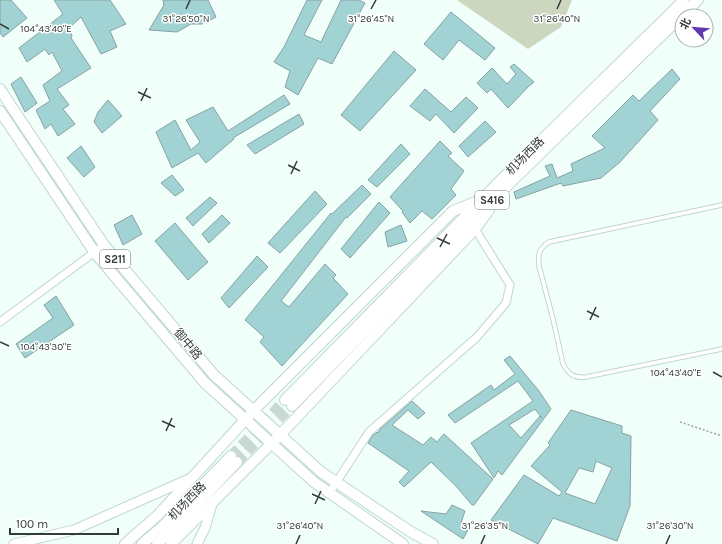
<svg xmlns="http://www.w3.org/2000/svg" width="722" height="544" font-family="Karla,'Noto Sans SC',sans-serif">
<rect width="100%" height="100%" fill="#f0fffa"/>
<!-- green -->
<polygon fill="#cdd6bf" points="457,0 572,0 561,27 528,49"/>
<!-- building -->
<g fill="#a2d3d4" stroke="#88a1a2" fill-rule="evenodd">
<polygon points="0,0 11,0 27,18 3,37 0,33"/>
<polygon points="54,0 110,0 126,24 110,31 117,47 101,54 81,17 69,28 72,36 71,38 91,68 57,89 69,105 63,109 75,124 58,136 51,124 45,129 36,110 50,101 43,85 62,71 52,52 49,55 45,49 27,62 19,48 63,14"/>
<polygon points="163,0 208,0 216,17 202,24 191,24 177,32 149,30 164,5"/>
<polygon points="307,0 322,0 304,35 321,42 341,0 359,0 365,3 332,64 318,58 298,95 285,87 290,71 274,62 284,47"/>
<polygon points="451,12 495,48 485,60 459,40 443,60 424,44"/>
<polygon points="394,51 416,70 360,131 341,115"/>
<polygon points="514,64 534,82 528,87 508,108 491,89 487,93 477,83 492,68 507,84 516,74 510,67"/>
<polygon points="672,69 680,79 650,111 658,120 620,162 601,178 563,186 561,183 516,199 514,192 550,176 545,166 552,164 557,178 573,171 571,164 605,148 592,136 633,95 639,101"/>
<polygon points="21,77 37,103 25,112 11,84"/>
<polygon points="425,89 451,112 466,97 478,108 454,133 436,114 430,121 410,106"/>
<polygon points="284,95 290,104 233,138 234,139 206,163 198,153 172,168 156,132 175,120 191,150 200,142 186,120 213,107 228,131"/>
<polygon points="108,100 122,116 102,133 94,122 98,112"/>
<polygon points="299,114 304,124 255,154 247,145"/>
<polygon points="485,121 496,132 468,157 459,146"/>
<polygon points="440,141 452,153 448,156 464,171 451,189 456,195 432,219 422,211 410,223 402,212 403,211 390,197"/>
<polygon points="401,144 410,154 377,187 368,180"/>
<polygon points="81,146 95,167 84,177 67,158"/>
<polygon points="172,175 184,190 175,196 161,183"/>
<polygon points="362,185 371,194 347,218 346,217 281,301 289,307 325,264 336,275 333,278 348,294 282,366 260,342 264,337 245,320 331,213 332,214"/>
<polygon points="315,191 327,204 280,253 268,243"/>
<polygon points="210,197 217,203 193,226 186,218"/>
<polygon points="379,202 390,213 350,258 341,249"/>
<polygon points="132,215 142,234 123,245 114,225"/>
<polygon points="222,215 230,223 209,243 202,234"/>
<polygon points="175,223 208,262 188,280 155,241"/>
<polygon points="401,225 407,241 388,247 385,232"/>
<polygon points="257,256 268,267 229,308 221,298"/>
<polygon points="56,296 74,325 25,358 16,344 53,318 44,305"/>
<path d="M510,356L539,391L551,409L502,475L498,471L494,478L471,443L533,401L518,381L455,423L448,415L491,385L494,390L515,374L504,360ZM535,409L542,418L540,416L521,438L509,425Z"/>
<polygon points="412,401 425,413 418,419 408,410 392,425 423,445 431,437 437,442 444,434 493,479 474,505 472,505 456,486 431,462 404,487 399,482 409,471 368,443 373,435 377,432 378,433 380,429"/>
<path d="M571,410L622,426V433L631,436L630,506L617,541L553,518L538,544L491,520L524,475L559,496L562,492L531,466L550,445L548,443ZM596,461L612,468L595,504L565,493L579,468L593,472Z"/>
<polygon points="452,505 465,511 461,523 469,528 463,539 421,511 446,514"/>
</g>
<g fill="none" stroke-linecap="round" stroke-linejoin="round">
<!-- primary-tunnel -->
<g stroke="#cad8d3" stroke-width="10" stroke-dasharray="10 5" stroke-linecap="butt">
<polyline points="231,456 285,400"/>
<polyline points="237,462 292,406"/>
</g>
<defs>
<path id="lane" d="M722,205L549,242C538,249 538,255 539,266L553,319L563,364C569,375 574,378 586,377L722,349"/>
<g id="street">
<polyline points="0,322 104,245"/>
<polyline points="330,492 369,432 477,337 506,303 510,285 475,229"/>
</g>
<g id="secondary">
<polyline points="14,544 74,530 191,478"/>
<polyline points="197,544 205,528 213,501"/>
</g>
<g id="primary">
<polyline points="0,89 9,103 104,245 214,375 321,472 411,532 433,544"/>
<polyline points="0,111 95,253 205,383 314,482 403,544"/>
<polyline points="285,400 500,181 684,0"/>
<polyline points="292,406 470,222 698,0"/>
<polyline points="125,544 158,515 253,411 453,211 478,201"/>
<polyline points="142,544 162,527 231,456"/>
<polyline points="157,544 180,522 237,462"/>
<polyline points="171,544 280,435 475,229 489,210"/>
</g>
</defs>
<!-- lane casing -->
<use href="#lane" stroke="#bfd7cf" stroke-width="5.5"/>
<!-- street casing -->
<use href="#street" stroke="#bfd7cf" stroke-width="9"/>
<!-- secondary casing -->
<use href="#secondary" stroke="#bfd7cf" stroke-width="11"/>
<!-- primary casing -->
<use href="#primary" stroke="#bfd7cf" stroke-width="12"/>
<!-- path -->
<polyline stroke="#99a5a1" stroke-width="1.5" stroke-dasharray="2 2" stroke-linecap="butt" points="680,422 722,436"/>
<!-- lane -->
<use href="#lane" stroke="#fff" stroke-width="3.5"/>
<!-- street -->
<use href="#street" stroke="#fff" stroke-width="7"/>
<!-- secondary -->
<use href="#secondary" stroke="#fff" stroke-width="9"/>
<!-- primary -->
<use href="#primary" stroke="#fff" stroke-width="10"/>
</g>
<!-- ticks -->
<path fill="none" stroke="#333c39" stroke-width="1.5" d="M186,9L190,0M371,9L376,0M557,9L561,0M0,24L9,29M138,92L151,98M141,101L147,88M288,165L300,171M291,174L297,161M437,238L450,244M440,247L447,234M587,311L599,317M590,320L596,307M0,342L9,346M713,372L722,377M162,421L175,427M166,431L172,418M312,494L325,500M315,504L321,491M296,544L300,535M481,544L485,535M666,544L670,535"/>
<g text-anchor="middle" dominant-baseline="central" stroke-width="3" stroke-linejoin="round" paint-order="stroke">
<!-- shield labels -->
<g fill="#fff" stroke="#707674" stroke-width="1">
<rect x="475" y="191" width="34" height="18" rx="3"/>
<rect x="100" y="250" width="30" height="18" rx="3"/>
</g>
<g font-size="11" font-weight="bold" fill="#333c39">
<text x="492" y="200">S416</text>
<text x="115" y="259">S211</text>
</g>
<!-- street labels -->
<g font-size="12" fill="#333c39" stroke="#fff">
<text transform="translate(525 156) rotate(-45)">机场西路</text>
<text transform="translate(188 344) rotate(50)">御中路</text>
<text transform="translate(187 501) rotate(-46)">机场西路</text>
</g>
</g>
<g font-size="10" text-anchor="middle" fill="#333c39" stroke="#fff" stroke-width="3" stroke-linejoin="round" paint-order="stroke">
<text x="186" y="22">31°26'50"N</text>
<text x="371" y="22">31°26'45"N</text>
<text x="557" y="22">31°26'40"N</text>
<text x="46" y="32">104°43'40"E</text>
<text x="46" y="350">104°43'30"E</text>
<text x="676" y="376">104°43'40"E</text>
<text x="300" y="529">31°26'40"N</text>
<text x="485" y="529">31°26'35"N</text>
<text x="670" y="529">31°26'30"N</text>
</g>
<!-- north arrow -->
<g transform="translate(694 28) rotate(296)"><circle r="19" fill="#ffffff" stroke="#adb1b0"/>
<path d="M0-3L7 15L0 10L-7 15Z" fill="#6236ae"/>
<text y="-6" font-size="11" font-weight="bold" text-anchor="middle" fill="#333c39">北</text>
</g>
<!-- scale -->
<path d="M10 528v6h108v-6" fill="none" stroke="#333c39" stroke-width="2"/>
<text x="16" y="528" font-size="12" fill="#333c39" stroke="#ffffff" stroke-width="3" paint-order="stroke">100 m</text>
</svg>
